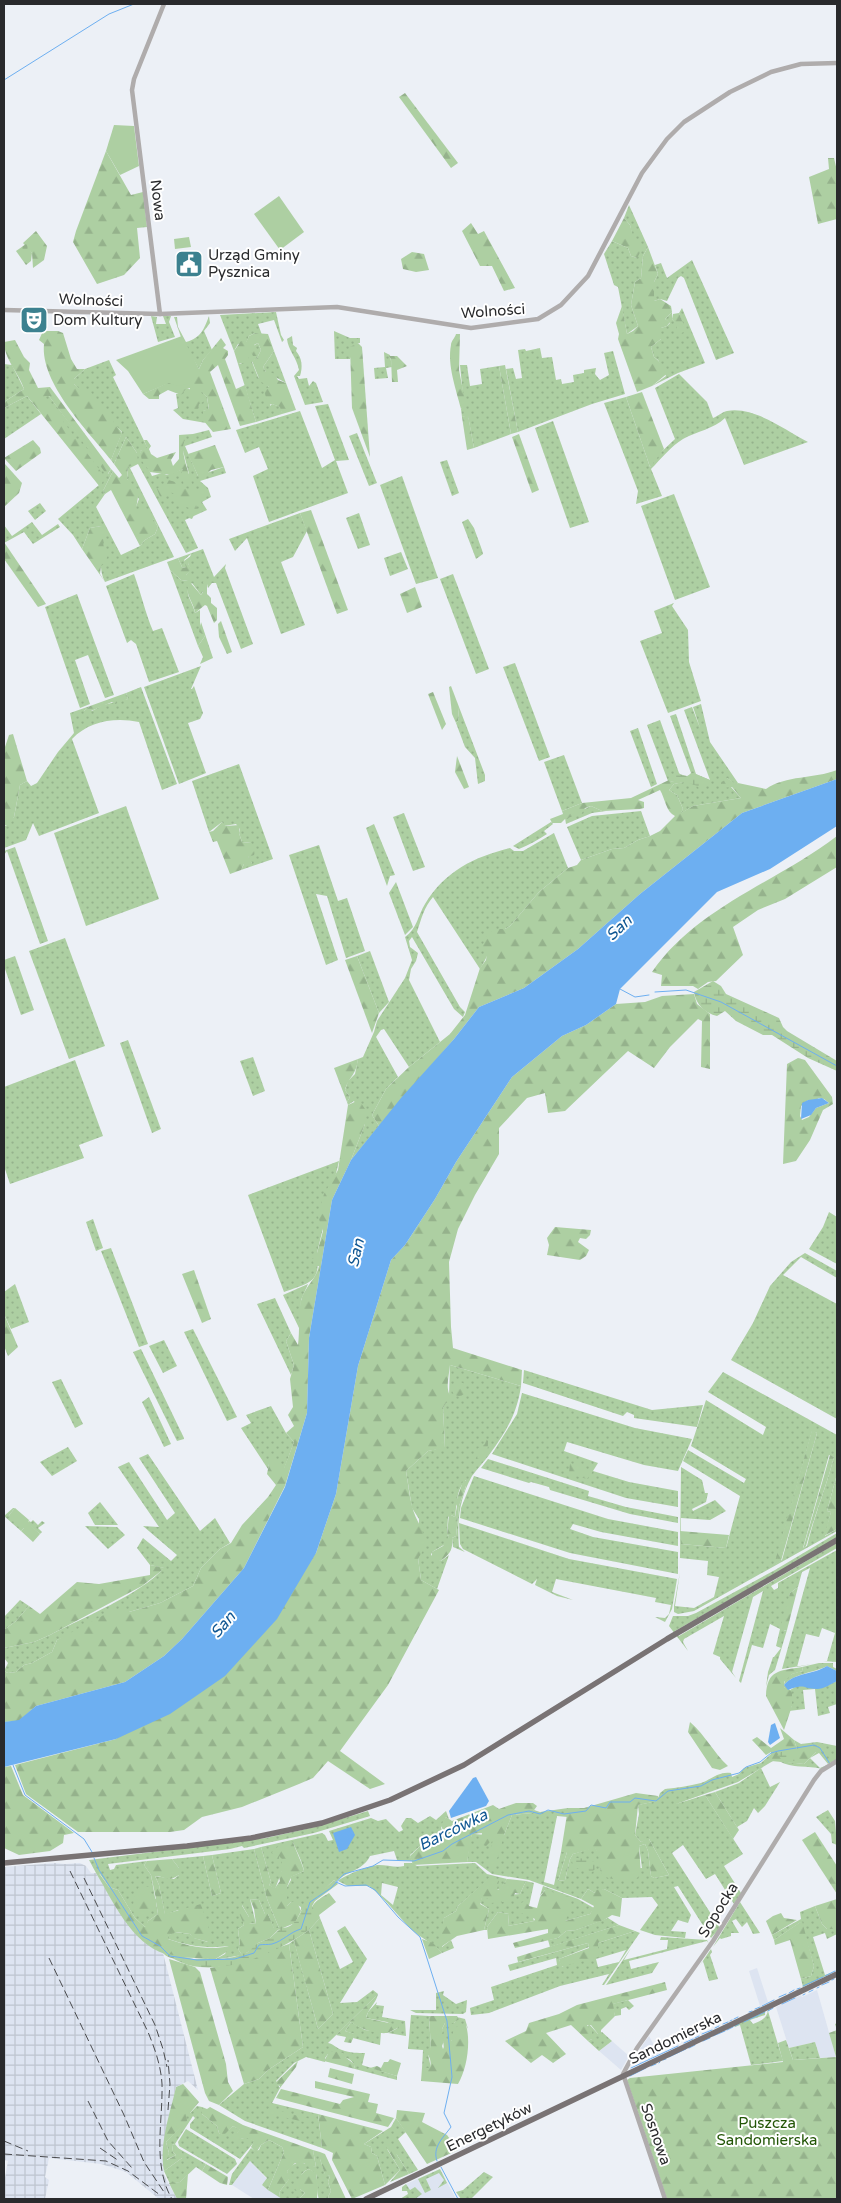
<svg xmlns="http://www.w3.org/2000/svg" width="841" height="2203" font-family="'Varela Round',sans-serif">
<defs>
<pattern id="industrial-grid" width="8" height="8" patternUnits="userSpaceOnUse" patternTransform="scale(1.25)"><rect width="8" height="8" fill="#dde4f1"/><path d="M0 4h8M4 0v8" fill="none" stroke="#bec4cf"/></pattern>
<pattern id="grass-dots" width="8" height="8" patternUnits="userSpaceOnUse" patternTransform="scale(1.25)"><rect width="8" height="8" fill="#adcfa2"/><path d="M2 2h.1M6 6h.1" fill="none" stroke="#95b28c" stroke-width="1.8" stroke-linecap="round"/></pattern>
<pattern id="forest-firs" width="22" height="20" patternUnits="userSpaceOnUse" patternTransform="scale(1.25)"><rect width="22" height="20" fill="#adcfa2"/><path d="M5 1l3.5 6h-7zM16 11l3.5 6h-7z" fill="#95b28c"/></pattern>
<pattern id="wetland-marsh" width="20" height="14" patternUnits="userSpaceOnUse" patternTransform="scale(1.25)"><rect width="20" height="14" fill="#adcfa2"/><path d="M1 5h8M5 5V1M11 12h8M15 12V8" fill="none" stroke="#95b28c"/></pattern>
<pattern id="cemetery-stones" width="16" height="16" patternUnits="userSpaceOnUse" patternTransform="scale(1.25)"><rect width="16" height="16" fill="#adcfa2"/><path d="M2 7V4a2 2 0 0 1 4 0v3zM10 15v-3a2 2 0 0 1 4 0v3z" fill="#95b28c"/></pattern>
</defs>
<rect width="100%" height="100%" fill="#ecf0f6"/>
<!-- built -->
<g fill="#dde4f1">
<polygon points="757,1968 768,2002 760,2006 749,1971"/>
<polygon points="817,1990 836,2057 820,2058 815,2042 789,2048 776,2007 801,1995 802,1997"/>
<polygon points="649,2036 659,2054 637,2065 633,2059"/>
<polygon points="612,2041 629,2056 621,2070 599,2051"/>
<polygon points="250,2161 267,2179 262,2185 283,2199 254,2199 232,2185"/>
<polygon points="440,2169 456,2199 414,2199 406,2184"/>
</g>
<!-- industrial -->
<polygon fill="url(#industrial-grid)" points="55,1863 65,1864 80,1863 86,1866 91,1873 96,1873 116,1906 141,1940 163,1953 198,2090 188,2081 176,2087 165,2136 163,2152 164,2175 177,2199 159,2199 126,2172 101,2164 49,2158 45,2177 49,2180 45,2199 4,2199 4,2183 8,2161 4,2160 4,1867"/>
<!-- grass -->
<g fill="url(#grass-dots)" fill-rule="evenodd">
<polygon points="629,205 648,247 643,256 641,278 635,282 631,305 638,326 627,334 618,287 614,285 604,254 612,241 628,248 631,256 637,258 630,225 624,218"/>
<polygon points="692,260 734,353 716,360 684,278 681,276 678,278 667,301 660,299 654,301 654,282 658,274 655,265 661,263 667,278"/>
<polygon points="682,308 705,363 678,373 652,386 666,376 658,360 654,357 651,347 661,339 661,328 667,326 670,323 665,319 672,312 672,319 685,331 679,313"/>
<polygon points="276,312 281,335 284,340 282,342 274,320 258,324 262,335 255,333 249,336 246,343 238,344 234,351 220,315"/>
<polygon points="151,316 157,317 156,324 166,324 163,316 171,316 169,322 175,337 158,342"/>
<path d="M209,316L210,323L204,331L212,350L203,360L199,369L182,340L174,317H177L178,327L186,342C201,338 204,329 209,316Z"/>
<polygon points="334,331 350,338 360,338 360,343 358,343 350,359 335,359"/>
<path d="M292,336L293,345L297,348L296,351C302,358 303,367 300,376H297L299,379L307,378L309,386L313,381L316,383L323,402L305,405L294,376L299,370C297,358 288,350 287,339Z"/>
<polygon points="258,343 261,350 257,358 252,362 258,377 269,387 270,406 272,404 281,407 282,414 256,422 238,364 241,364 250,348"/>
<polygon points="540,348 542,358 552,357 556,380 561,379 562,384 574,382 573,375 584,373 584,370 596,368 595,374 600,380 609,375 604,353 613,351 625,394 592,404 518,432 506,369 513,368 516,379 522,378 518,350 525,349 526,351"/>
<polygon points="274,351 286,383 266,372 263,367"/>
<polygon points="384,352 390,355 392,367 386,368 388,378 375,379 374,368 385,367"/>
<path d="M109,360L116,375L113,377L148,449L140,451L152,476L162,473L167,475L183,469V472L189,474L179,435L193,434L209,430L212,437L185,446L198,476L224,467L226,473L200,481L208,488L211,497L202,502L207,510L185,520L198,548L186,553L138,464L130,468L174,557L105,582C96,566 105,545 101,526L90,528L82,549L73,535L58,519L99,485L100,486L43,396H49L108,474L111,469L113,471L103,491L105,494L96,507L121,555L140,546L145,540L155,534L158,527L153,519L135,509L139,499L127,479L128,467L137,453L126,437L114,464L111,460L122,432L74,384V379L85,369Z"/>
<polygon points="4,364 12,365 24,389 4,402"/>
<polygon points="460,365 467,365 470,386 482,384 480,369 499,366 511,434 474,448 468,416 462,417 461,409 464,406"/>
<path d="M679,374L707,402L713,418C718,416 722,412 727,411C754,406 785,430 808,442L744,465L725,418C714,429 697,431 683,439C671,446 661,459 651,469L662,496L636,504L638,491L604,403L626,397L650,467L657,456L675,439L655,388Z"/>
<polygon points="186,388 192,390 190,409 198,409 199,388 207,397 209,410 203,411 204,420 206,423 183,419 173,410 178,408 176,394 181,394"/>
<polygon points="27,396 41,414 4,439 4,408"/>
<polygon points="328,404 349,460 336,461 348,493 269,522 253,476 268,469 259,447 245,453 236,430 300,411 322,468 335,460 315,406"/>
<polygon points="553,421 589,522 570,528 535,428"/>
<polygon points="357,433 377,483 369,486 349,436"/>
<polygon points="447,460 459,493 452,496 440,462"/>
<polygon points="402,476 438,578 416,584 380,485"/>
<polygon points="674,494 710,587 675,600 641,506"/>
<polygon points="40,503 46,511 35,520 28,511"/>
<polygon points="300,513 307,531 293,557 281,562 305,625 281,634 247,538 235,551 229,539"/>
<polygon points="359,513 370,545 358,549 346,518"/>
<polygon points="468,519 474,528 482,550 483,554 476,559 462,522"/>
<polygon points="32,522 42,535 58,524 60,527 33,544 24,532 4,543 4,525 12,536"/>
<path d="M203,549L214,577L226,564L225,568L253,644L241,649L216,583H212L208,588L207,584L201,595L192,583C182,593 193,601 195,613L200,610V624L205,636L198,646L170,570L181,580L188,581L186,575L191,569L188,564L191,554L184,560L187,567L184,568L182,567L178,558Z"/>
<polygon points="401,552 408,569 390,576 384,558"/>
<path d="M134,574C141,593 145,612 153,631L162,628L179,672L149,682L136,644L131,640L127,643L106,586Z"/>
<polygon points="453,574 489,669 476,674 440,579"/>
<polygon points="77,594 114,695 105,698 88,655 75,660 90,704 80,708 45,607"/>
<polygon points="674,603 672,606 688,630 689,662 701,701 668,713 640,641 662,633 654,611"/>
<polygon points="515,663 550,757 539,761 503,667"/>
<polygon points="201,666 191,689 192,689 194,686 203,713 200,719 188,723 206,773 179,784 144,687"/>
<path d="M141,687L177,784L162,790L139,722C115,717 89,721 72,739L99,813L39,836L33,823L26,840L4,848V825L6,826L14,817L20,785L27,781L31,786L37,783L58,752L74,733L70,713L90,706L84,711H92L103,705L128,699L126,693Z"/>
<polygon points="701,704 710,742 738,783 736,785 727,778 731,787 741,798 693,806 680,814 683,809 677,795 669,790 674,784 683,782 668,781 647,725 660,720 679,773 682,776 688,776 691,773 670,716 676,714 696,774 710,780 684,710 692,707 700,728 693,707"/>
<polygon points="459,707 485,775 485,781 478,784 475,758 465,747 456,723 458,721"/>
<polygon points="638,728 657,784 651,787 630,731"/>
<polygon points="564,755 582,803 562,811 544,762"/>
<polygon points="239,764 273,859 241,870 244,864 252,863 248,859 251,843 242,842 239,833 240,829 236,824 224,826 222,822 209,832 192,781"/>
<polygon points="126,806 159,899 86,926 54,833"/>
<polygon points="591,806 602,811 613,810 592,813 566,824 565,818"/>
<polygon points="641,811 650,836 638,840 624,848 612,849 581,860 567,827 592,816"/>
<polygon points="404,813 425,867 413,871 393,817"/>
<path d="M551,822L553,824L544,831L547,834C538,840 529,845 519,849L513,846Z"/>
<polygon points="374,824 395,875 390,876 387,886 366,828"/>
<path d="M554,833L568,868L539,892L510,926L505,929H499C492,942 488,957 480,969L433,897C424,907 421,920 417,932L460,1007L465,1012L463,1017L454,1009L412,937L409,941L410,947L418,953L416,961L411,969L409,980L440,1042L409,1067L384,1029L381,1030L376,1037L398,1077L386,1089L372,1115L379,1126L351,1160L365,1124L354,1101L348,1105L347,1102L350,1097L345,1090L348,1081L355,1074L358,1059L363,1057L374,1032L377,1021L405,978L412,960L405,937C417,929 418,915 425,904C445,871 474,857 510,848L514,851H523Z"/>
<polygon points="319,845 338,901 347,898 365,951 346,958 327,896 316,894 338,960 326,965 289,855"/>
<polygon points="15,847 48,941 40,944 7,851 4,855 4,851"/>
<polygon points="396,882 413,927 405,935 389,893"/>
<polygon points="65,938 105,1046 69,1059 29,951"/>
<polygon points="370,951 389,1002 379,1013 357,956"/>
<polygon points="15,956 34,1010 21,1015 4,966 4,960"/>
<polygon points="128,1040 161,1129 152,1133 120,1043"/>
<polygon points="253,1057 265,1091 253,1096 240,1061"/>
<polygon points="75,1060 103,1136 79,1145 84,1158 10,1184 4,1166 4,1087"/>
<path d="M339,1161L317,1253C321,1283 309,1283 284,1292L248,1195Z"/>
<polygon points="829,1212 837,1217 837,1264 809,1249 823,1227"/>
<polygon points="93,1219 103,1248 96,1251 86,1222"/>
<polygon points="111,1248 148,1344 139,1347 101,1251"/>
<polygon points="805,1253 837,1271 837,1278 801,1257 783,1275 837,1304 837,1419 731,1360 753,1323 770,1286 791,1262"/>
<polygon points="15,1284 29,1322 11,1329 4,1314 4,1292"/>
<polygon points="308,1284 301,1300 300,1330 283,1295"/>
<polygon points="275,1298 291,1333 286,1341 294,1365 291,1375 257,1304"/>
<polygon points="193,1329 237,1417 227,1421 184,1332"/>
<polygon points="164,1340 177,1366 163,1373 149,1346"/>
<polygon points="141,1349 184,1438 184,1439 177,1441 133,1352"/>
<path d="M450,1365L521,1386C517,1414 506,1432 489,1455C484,1462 477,1469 472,1476C459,1499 457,1522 459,1547L465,1552L453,1547L452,1538L456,1536L459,1506L466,1486V1480C456,1489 457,1505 455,1517L451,1515L448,1517L447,1535L449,1536L447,1543L432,1552L431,1555L441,1561L449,1555L437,1589L421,1580L418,1558L419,1519L412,1508L406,1471L428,1451L445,1447L443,1408L449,1396Z"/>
<polygon points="524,1370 652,1410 703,1405 697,1427 634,1418 634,1415 627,1412 623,1416 523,1383"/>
<path d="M723,1372L837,1435V1474L827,1511L831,1512L825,1536L837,1529V1531L694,1611L678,1614L674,1612V1606L680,1572L675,1606L694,1608L714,1597L719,1577L707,1575L708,1561L680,1558L681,1467L702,1480L705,1493H708L706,1502L692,1509L693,1511L715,1500L726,1511L710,1520L681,1518V1544L726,1548L740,1496L683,1461L688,1450L744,1483L746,1479L691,1446L706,1400L763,1435L766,1427L708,1392ZM812,1431L817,1433L782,1560L775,1564ZM829,1455L834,1457C826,1488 814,1516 807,1546L803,1548Z"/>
<polygon points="61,1379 83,1424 75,1428 52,1382"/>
<polygon points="522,1393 635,1428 692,1439 678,1471 644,1465 567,1442 564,1451 598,1463 593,1471 629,1482 678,1491 678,1507 626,1498 492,1454 517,1414"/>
<polygon points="149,1397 171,1444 164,1447 142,1402"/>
<polygon points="271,1406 286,1433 294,1442 284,1469 269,1464 268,1469 241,1428 251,1423 246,1415"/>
<polygon points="68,1447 77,1461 52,1476 40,1462"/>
<path d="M148,1454L200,1531L215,1518L230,1543L220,1549L201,1568L193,1586L160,1603L129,1612L57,1640L52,1652L32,1663L24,1665L16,1672L8,1673L4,1671L8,1663L4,1658V1648L34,1642L50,1635C82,1618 141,1594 164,1568L150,1565L137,1548L143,1538L171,1561L177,1555L143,1526L159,1527L118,1467L129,1462L167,1520L175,1513L139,1458Z"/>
<polygon points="488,1459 589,1491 588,1496 626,1507 678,1517 678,1523 630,1514 550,1490 549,1487 531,1482 529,1483 481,1468"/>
<polygon points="474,1476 608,1519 678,1532 678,1546 601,1532 573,1524 570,1529 593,1537 678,1552 678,1574 570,1553 460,1518 461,1508"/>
<polygon points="100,1502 118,1525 95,1525 88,1513"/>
<polygon points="13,1508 15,1508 9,1515 27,1524 32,1516 29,1521 31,1522 33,1520 38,1525 42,1521 45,1523 38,1528 42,1532 40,1534 28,1524 21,1531 4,1516"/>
<polygon points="459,1523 569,1559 677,1579 672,1609 665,1622 655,1617 665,1618 669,1614 671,1605 655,1602 656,1598 556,1579 552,1592 573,1600 557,1596 535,1585 537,1579 532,1584 463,1549 460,1544"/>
<polygon points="85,1526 117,1527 125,1535 108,1549"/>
<polygon points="837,1533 837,1538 675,1631 679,1636 837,1543 837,1548 771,1586 774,1590 778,1588 778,1583 837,1550 837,1662 823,1661 827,1661 835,1633 822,1628 819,1637 806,1634 797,1667 812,1664 782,1669 810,1568 802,1572 798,1587 790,1593 784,1631 787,1630 775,1670 769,1675 766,1687 768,1672 773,1657 774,1657 781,1648 776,1646 780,1629 770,1624 763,1648 752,1645 741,1683 739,1681 763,1591 753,1597 732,1672 736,1678 720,1659 720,1657 713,1654 724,1616 684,1639 683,1642 688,1651 669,1626 673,1616 688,1616 696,1613 775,1570"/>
<polygon points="20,1600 29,1606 16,1621 4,1630 4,1617"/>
<path d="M819,1663H833V1667L837,1669V1671L827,1666C812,1674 796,1672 784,1685L790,1690L799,1685L826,1686L837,1681V1704L828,1707L830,1713L818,1716L815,1689L803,1690L805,1709L789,1711L792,1706L787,1690L784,1687C784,1675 793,1673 803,1671L802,1667Z"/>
<path d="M794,1740L801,1744L817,1742L837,1746V1759L828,1764L819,1753L810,1758L820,1768L827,1765L822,1769C808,1765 792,1769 779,1761L804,1764L816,1752L797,1749Z"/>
<path d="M771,1754V1761H773L738,1782L676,1804L705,1795L743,1854L724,1866L741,1893L734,1904L715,1874L706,1879L683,1845L672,1853L720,1928L711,1938L678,1886L674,1887L691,1915L688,1923L678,1920L671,1931L686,1932L685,1938L655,1935L622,1924L640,1930L658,1905L652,1897L622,1898L604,1889L595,1893L588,1889L581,1899L529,1880L492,1874L476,1862H467L469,1846L465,1857H460C462,1847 470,1844 472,1834C484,1833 492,1839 504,1835L512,1815L532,1813L534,1810L540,1812L568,1808V1817L557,1816L544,1882L554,1885L561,1852H567L558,1881L565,1880L570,1859L573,1854L595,1847L601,1858L600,1870L642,1868L639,1846L645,1844L648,1851L651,1876L654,1878L669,1875L649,1839L641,1842L635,1835L639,1814L638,1805L657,1801L660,1793L665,1789C677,1788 689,1786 701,1783C712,1779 719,1771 731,1773L732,1777L739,1774L744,1768L761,1763Z"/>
<polygon points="761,1768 770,1787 780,1782 765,1806 758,1813 754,1808 747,1821 737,1827 715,1792 739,1783"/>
<polygon points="828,1810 835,1821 837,1845 832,1843 831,1834 816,1817"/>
<polygon points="368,1811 370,1816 314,1833 244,1848 242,1846 230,1849 108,1864 110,1870 114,1869 116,1865 147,1861 144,1865 151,1875 158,1914 148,1921 147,1926 145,1927 135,1918 118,1890 109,1887 100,1874 96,1873 89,1860 266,1838 315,1827"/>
<path d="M446,1811L449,1819L446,1817L441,1828L444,1833L420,1846L410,1855L412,1861L397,1860L394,1851L370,1856C363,1871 346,1871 336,1882L334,1880L301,1911V1907L291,1902L286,1907L287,1887L291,1880L290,1877L304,1871C302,1860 297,1853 293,1842L279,1855L282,1858V1871L275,1889L269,1885L271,1882L261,1847L322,1833L325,1835L328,1841L333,1840L329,1831L371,1818L378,1821L386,1819L399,1832L403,1830L401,1826L406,1818H411L418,1823L430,1816L436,1820Z"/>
<path d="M254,1849L267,1899L279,1928L274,1929L268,1914H265L259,1900L250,1899L256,1924L249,1923V1917L242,1905L241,1914L244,1925L238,1929L240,1946L238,1949L242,1955L214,1960L225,1954L229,1946C207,1949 189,1946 168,1939L167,1936L175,1932L190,1934L194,1938L208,1942L178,1910L165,1915L159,1885L155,1876L174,1879L179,1875V1868L172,1859L203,1856L212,1896L221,1893L212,1855Z"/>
<path d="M404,1863H412L417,1866L475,1863L487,1874L507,1879L500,1890L497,1889L491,1877L458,1906L456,1911L444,1918L442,1947L451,1940L454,1948L442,1953C431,1941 423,1940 411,1929C397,1915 385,1898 369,1886H348L338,1881C345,1875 370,1865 379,1865C387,1865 396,1868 404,1866ZM382,1883L398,1887L393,1905L381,1895Z"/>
<polygon points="526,1881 534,1883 529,1906 534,1921 508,1926 509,1914 498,1912 487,1927 487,1930 484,1930 489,1909 480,1903 482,1897 520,1894"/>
<polygon points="543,1886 578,1899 594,1908 590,1914 565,1921 545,1890 540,1896"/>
<polygon points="740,1902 760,1933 753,1934 747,1922 742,1927 736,1919 732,1921 739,1933 731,1933 731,1936 721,1939 720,1938 713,1947"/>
<polygon points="815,1906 822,1924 827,1929 837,1929 837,1934 827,1939 825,1933 813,1937 825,1975 836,1971 803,1987 801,1979 811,1976 814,1966 801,1922 774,1940 772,1935 801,1919 800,1912"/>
<path d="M320,1918L340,1969L353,1962L337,1931L345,1926L367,1959L340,2003L357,2002L373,1990L378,1994L328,2043C334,2044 336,2048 342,2050C350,2053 358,2053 365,2053L362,2065L397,2076V2080L355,2069C354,2056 339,2056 328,2054L325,2058V2062L306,2057L294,2063L276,2081L280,2088L272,2103L318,2114L322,2148L245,2121L219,2105L244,2084L259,2079L268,2070L303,2047L289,1944L294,1940C301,1970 311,1999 318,2029L333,2014L309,1930Z"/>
<polygon points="608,1918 619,1925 550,1947 548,1940 558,1938 566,1931 576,1930"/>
<path d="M635,1931L640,1933L639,1934L604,1985H602L609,1974L560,1986L489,2013L471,2015L470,2008L494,2000L491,1987L557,1965L556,1958L510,1971L508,1965L588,1943L589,1947L559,1959L562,1967L598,1943ZM626,1950L619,1962L598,1967L596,1959Z"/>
<polygon points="661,1937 707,1940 709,1944 707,1941 629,1961 631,1969 659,1962 652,1973 606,1985 631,1948 624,1960 667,1949 668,1940 660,1940"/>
<polygon points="711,1949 712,1952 710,1955 718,1979 709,1981 703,1961 698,1968"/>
<polygon points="444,1991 443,1995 456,2004 467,2000 466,2012 463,2014 416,2013 410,2010 436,2010 436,1993"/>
<polygon points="628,2000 634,2006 629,2010 626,2007 621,2009 621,2015 615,2016 612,2004"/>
<polygon points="377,2002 376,2005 384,2006 382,2017 405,2021 406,2036 388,2033 398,2028 387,2022 366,2018 368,2012"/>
<path d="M773,2008L768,2011L783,2061L751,2065L740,2025L735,2027L734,2025L765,2011V2015L750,2020L753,2024C760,2021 767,2019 768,2010Z"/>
<polygon points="411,2015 429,2016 431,2049 428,2054 431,2068 422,2068 423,2050 408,2049"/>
<polygon points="457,2017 465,2019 468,2029 466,2025 444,2049 442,2029 445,2023 454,2023 459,2018"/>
<polygon points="351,2022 365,2030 381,2032 380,2045 353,2038 354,2034 345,2031"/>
<polygon points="589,2024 598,2034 602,2032 612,2041 599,2051 588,2041 592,2039 591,2031 587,2028"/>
<polygon points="815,2042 820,2058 793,2060 789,2048"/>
<polygon points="197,2106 202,2107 202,2114 217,2126 219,2133 223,2135 233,2126 241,2130 237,2133 241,2139 247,2137 255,2141 240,2159 190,2128 190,2124 195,2118 193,2116 175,2144 172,2145 173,2152 176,2155 166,2160 169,2153 166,2142 186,2121 186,2113 190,2113"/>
<polygon points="396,2118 406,2132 398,2139 418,2170 409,2174 397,2155 387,2149 400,2170 385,2185 377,2156 372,2153 371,2147 364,2144 391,2127"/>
<polygon points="186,2129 235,2159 237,2164 227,2174 179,2146 178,2142"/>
<polygon points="269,2140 282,2147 284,2152 268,2190 262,2185 267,2178 250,2161 232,2185 229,2185 232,2174 251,2148 255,2151 259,2150 261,2145"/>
<polygon points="176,2147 206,2164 202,2171 196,2167 180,2182 170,2184 164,2171 182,2158"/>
<path d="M313,2150L320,2152V2159L325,2174L330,2176L328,2182L331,2191L328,2197L329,2199H319C316,2191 318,2182 316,2174L309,2169C299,2172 300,2181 300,2189L305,2193L299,2199H282L279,2197L280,2191L289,2179L287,2171C295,2159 304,2163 316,2167Z"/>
<polygon points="440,2169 447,2183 438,2188 444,2180 439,2173 426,2179 431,2190 425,2193 418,2179"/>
<polygon points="484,2172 493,2177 471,2199 461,2199 456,2192 463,2190"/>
<polygon points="406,2184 410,2190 415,2187 422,2194 415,2199 400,2199 408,2194 407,2191 402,2191 402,2187"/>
</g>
<!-- forest -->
<g fill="url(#forest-firs)" fill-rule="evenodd">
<polygon points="405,93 458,163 451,168 399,97"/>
<polygon points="106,151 131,195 143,192 147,227 137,228 140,258 124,275 97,284 73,242 76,231"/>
<polygon points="828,158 834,158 837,171 837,219 818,224 809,177 829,169"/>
<polygon points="624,218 630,225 634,239 642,249 637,258 631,256 628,248 612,241"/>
<polygon points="471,223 478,234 484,231 515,288 504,291 492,266 480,266 462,231"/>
<polygon points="36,231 47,246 44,260 33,268 32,253 23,243"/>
<path d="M648,247L658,274L654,282V301L660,299L671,306L672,312L665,319L670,322L667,326L661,328V339L651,347L654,357C660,361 663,368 669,372L652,386L637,392L618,339L619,334L616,323L622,306L627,334L633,331L638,326L631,305L635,282L641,278L643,256Z"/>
<polygon points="412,252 424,254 429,270 416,272 403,269 401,259"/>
<polygon points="679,313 686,331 677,335 677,325 672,319 673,314"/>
<path d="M43,331H58L63,333L71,359L77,369H85L74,379V384L82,391H90L122,433L111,460C88,431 40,383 44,344L39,340Z"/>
<path d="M255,333L268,334L274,351L263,367L266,372C274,372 274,374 278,380L286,383L296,410L282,414L280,407L272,404L268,405L264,390L269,387L260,381L252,361L257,358L261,350L258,343L254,345L258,351L257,356H253L250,350L248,362L238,364L234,351L241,341L246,342L249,336Z"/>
<path d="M456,334H460L459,370L466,406L461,409C456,389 447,365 451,345C451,341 455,338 456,334Z"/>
<polygon points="221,338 226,345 223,348 228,351 228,355 225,359 236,389 245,385 256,422 240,426 218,365 210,372 231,429 213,432 203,420 203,411 209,409 207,397 201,391 203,402 199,404 198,409 190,409 190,388 186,389 181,395 168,390 159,395 159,399 149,399 143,394 199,369 203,360"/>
<path d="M15,340L24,357L30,363L29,370L38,388L50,387L111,469L107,475L49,396H44L105,477L100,487L27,396L4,408V402L24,389C19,373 4,359 4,342Z"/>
<polygon points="358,343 362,347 370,457 352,408 350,347"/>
<polygon points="389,356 397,356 407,366 397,370 398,382 392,382 391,359"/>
<polygon points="505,365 518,432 511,434 499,366"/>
<polygon points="642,392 664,449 650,467 626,397"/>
<polygon points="468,415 474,448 467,450 462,417"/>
<polygon points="519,434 539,490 532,493 512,437"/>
<path d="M179,435L185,440C179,449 189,473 192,484L188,486L184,485L183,481L180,477L183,469L171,475L150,472L142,461L140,451L147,448L144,440H147L151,446L149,449L151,454L157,458L176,452L171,460L173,466L179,459Z"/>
<polygon points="126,437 137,453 138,463 128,467 127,479 139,491 136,509 148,510 158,527 155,534 145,540 140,546 111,490 105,494 103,491 113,471 119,478 122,475 114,464"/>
<polygon points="33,440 40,448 41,453 16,471 4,458"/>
<polygon points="215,445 224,467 211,470 205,476 198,476 188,454"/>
<polygon points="5,464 22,483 19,493 4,507"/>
<path d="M168,480C181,482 187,494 201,489L208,494L199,501L195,500L197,509L192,519L189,518L191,513L189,508L174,502L173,499L176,497L177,494L168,492L166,497L161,499L157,489L163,484L166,485Z"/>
<polygon points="311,510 348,610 337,614 300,513"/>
<path d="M101,526L107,533C101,542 103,547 108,555L104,564L101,566L100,574L105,582L82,549L90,528Z"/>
<polygon points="4,542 44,601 46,604 38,607 4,559"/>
<polygon points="195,553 188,564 192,569 186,575 190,576 188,581 181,580 170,570 167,562 178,558 182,567 184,568 186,567 184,561"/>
<path d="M189,581L201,595L203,592L201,585L204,581L207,584V594L211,598V603L217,608V620L214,623L207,606L205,605L195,613C194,603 186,596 188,587L184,584Z"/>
<polygon points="415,587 422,607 407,613 400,594"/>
<polygon points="221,621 232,652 227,654 219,637 218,624"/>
<polygon points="201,622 213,658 200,664 203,657 198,646 205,636 199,632"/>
<polygon points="451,686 459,707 458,721 456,723 452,714 449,687"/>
<polygon points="433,692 446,724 442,730 428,694"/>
<polygon points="126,693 128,699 115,704 112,702 84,714 84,711 90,706"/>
<polygon points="13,734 27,781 20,785 14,817 9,826 4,825 4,750 9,735"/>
<polygon points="457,756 469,787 464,789 455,772"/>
<path d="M837,770V779L742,813L640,894L578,949L524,988L479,1007L454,1039L379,1126L372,1115L386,1089L409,1067L450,1034L465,1015L480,968L486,960L487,953L482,947L486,937L494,929H505L510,926L539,892L568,868L577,865L581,860L612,849L624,848L638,840L650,836L660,831L675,816C666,812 665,798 660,790L638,800L644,802V808L640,809L602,811L591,806L585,808L582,813L565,819L561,823H552L550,819L563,814L562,811L582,803L631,798L669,780L672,782L677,779L685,782L674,784L669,790L677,795L683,809L681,813L693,806L741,798L732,787L721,788V783L727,778L736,784L738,783L766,789C786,775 814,779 837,770Z"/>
<polygon points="222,822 225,826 240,825 239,833 242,842 251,843 256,848 254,855 248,857 252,863 250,866 244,864 241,870 230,874 217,841 213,842 209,832 213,831"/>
<path d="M837,836V867L785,899L758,910L733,927L743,955L716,981L708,982L698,989L693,986H661L662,975L652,972C697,907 777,882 837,836Z"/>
<polygon points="357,956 379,1013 372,1033 345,960"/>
<path d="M694,994L697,1004L710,1014V1069L701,1067L702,1021L698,1019L670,1047L654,1068L628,1051L565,1111L548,1113L545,1093L527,1098L499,1128V1154L475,1195L458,1229L449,1262L451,1327L453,1348L522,1370L521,1386L450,1365C449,1377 444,1391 453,1400L446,1403L443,1408L445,1448L428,1451L406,1471C408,1482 409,1495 412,1506C416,1525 434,1538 418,1558L421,1580L439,1590L388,1685L340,1751L385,1784L370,1789L328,1761L313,1778L299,1784L242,1807L202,1817L184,1830L170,1832H78L26,1794L15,1765L116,1739L316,1553L336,1494L358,1366L391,1260L405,1245L435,1199L456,1162L512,1077L562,1036L586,1025L616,1004L645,1002L662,996Z"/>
<path d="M798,1058L805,1060L832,1097L833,1104L823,1110L810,1140L796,1161L783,1164L787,1064ZM819,1098L824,1099L829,1103L816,1108L809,1117L802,1120L800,1116L801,1106L808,1100L814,1101Z"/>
<path d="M358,1059C356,1076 349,1076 345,1090L350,1097L347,1102L334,1068Z"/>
<path d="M359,1100L367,1112L365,1124L351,1160L332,1200L309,1338L307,1413L285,1486L244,1568L182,1639L164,1656L125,1682L36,1706L19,1721L4,1722V1671L8,1673L16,1672L24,1665L32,1663L52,1652L57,1640L113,1610L124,1609L129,1612L160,1603L193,1586L201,1568L220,1549L231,1543L242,1525L268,1497L276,1485L267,1474L269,1464L273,1457L284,1468L294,1442L286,1433L294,1426L288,1415L293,1407L290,1379L294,1365L286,1341L291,1333L298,1345C300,1330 298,1314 301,1301C304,1287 316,1280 319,1266H315L312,1259L317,1253L323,1231L318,1216L324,1194L338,1170L348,1105Z"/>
<polygon points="555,1227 591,1230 590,1235 586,1239 580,1238 578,1242 589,1250 586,1256 580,1260 547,1255 549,1245 547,1238"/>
<polygon points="194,1270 211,1319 202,1323 182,1274"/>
<polygon points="4,1314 18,1347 8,1356 4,1346"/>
<circle cx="459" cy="1389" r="7"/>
<polygon points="812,1430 817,1433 781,1561 774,1565"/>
<path d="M486,1439L488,1441C488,1451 487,1458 479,1464L475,1460L478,1455L477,1449L485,1444Z"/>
<path d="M830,1455L834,1457C826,1488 814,1516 806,1546L803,1549Z"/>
<polygon points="570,1463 593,1471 587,1479 569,1474"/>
<polygon points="837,1474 837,1529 824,1536 831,1512 827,1511"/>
<path d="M468,1480L459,1506L456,1536L452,1538C453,1551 450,1553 441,1561L432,1558V1552L443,1546L449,1536L447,1535L449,1514L455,1517L457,1506L453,1499H457L463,1481Z"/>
<polygon points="680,1531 729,1535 726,1548 681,1544"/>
<polygon points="150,1565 165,1568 142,1586 50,1635 34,1642 4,1648 4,1630 16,1621 29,1606 40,1614 77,1582 99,1584 150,1575"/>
<polygon points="798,1587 787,1630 783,1631 780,1629 790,1593"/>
<path d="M802,1667L803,1671L792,1674L784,1682V1687L792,1692V1706L784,1730L766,1696C767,1669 780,1671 802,1667Z"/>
<path d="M690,1722C706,1736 713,1752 728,1766L720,1770L712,1768L688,1732Z"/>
<path d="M780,1728L794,1740L797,1749C806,1745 817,1742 823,1750L816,1752L804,1764L771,1761V1752L766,1755L752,1740L757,1737L771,1748L784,1739Z"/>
<polygon points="11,1766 23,1795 74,1833 64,1835 63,1843 50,1851 19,1855 4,1848 4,1767"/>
<polygon points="715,1792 739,1830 733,1839 705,1795"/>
<path d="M636,1793L658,1796V1801L638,1805L635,1835L641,1842L648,1838L649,1839L669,1875L654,1878L651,1876L648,1851L645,1844L639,1846L641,1875C632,1884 614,1880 603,1876C597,1866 602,1860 595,1848L573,1854L570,1859L565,1880L558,1881L567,1852H561L568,1808H584Z"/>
<polygon points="516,1803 533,1803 537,1806 532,1813 512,1815 504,1835 495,1867 488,1863 493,1839 486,1846 480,1844 482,1833 472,1834 467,1862 413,1865 410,1856 420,1846 444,1833 441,1825 446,1817 452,1821 493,1805 499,1809"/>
<polygon points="815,1832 837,1866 837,1894 802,1840"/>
<path d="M293,1842C297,1854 301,1860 304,1871L291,1877L287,1887V1906L291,1902H297L301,1911L295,1923L278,1930L270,1938L258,1943L254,1949L242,1955L238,1949L240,1945L238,1929L244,1925L238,1910L241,1904L249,1917V1923L256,1924L254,1909L250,1899L259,1900L265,1914H268L274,1928H279L267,1899L254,1849L261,1847L271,1882L269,1885L275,1888L280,1881L278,1874L282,1871V1859L279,1856V1861L275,1863L272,1852L281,1844Z"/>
<polygon points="212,1855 221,1893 212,1896 203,1856"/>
<path d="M172,1859L179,1868V1875C167,1883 166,1876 155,1876L159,1885L165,1914L201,1904L212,1939L209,1942L193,1938L190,1934L176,1932L168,1936V1939C188,1946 208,1951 229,1946L231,1949L214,1960C198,1956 181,1960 165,1954C131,1943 113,1901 96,1873L98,1872L109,1887L118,1890L135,1918L145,1927L148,1921L158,1914L156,1902L146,1916C143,1914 140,1914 137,1912C130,1907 135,1893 139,1887H149L152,1897L156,1899L151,1875L144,1865L147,1861Z"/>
<polygon points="491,1876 499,1881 497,1889 499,1890 507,1879 526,1881 520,1894 515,1893 512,1901 491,1903 487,1898 482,1898 480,1904 489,1909 484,1930 457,1936 441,1947 439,1940 444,1918 456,1911 458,1906"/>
<polygon points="588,1889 595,1893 596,1890 604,1889 622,1898 620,1917 612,1915 604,1920 576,1930 566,1931 558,1938 515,1948 513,1943 548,1933 548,1929 488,1939 487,1927 498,1912 509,1914 508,1926 534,1921 535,1919 519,1912 519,1904 525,1901 529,1906 537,1908 540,1897 545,1890 570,1897 570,1911 565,1921 590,1914 594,1906 581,1899"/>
<path d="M329,1893L336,1902L319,1915L320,1918L309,1930L333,2014L318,2029C311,1999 301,1971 294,1940L309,1930C311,1907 308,1905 329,1893Z"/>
<polygon points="837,1899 837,1929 827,1929 822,1924 815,1906"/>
<polygon points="781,1913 784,1918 797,1920 772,1935 766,1921 773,1916"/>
<polygon points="802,1921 814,1966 811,1976 801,1979 790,1940 775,1945 774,1940"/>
<polygon points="619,1925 635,1931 598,1943 598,1957 561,1967 559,1959 589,1948 588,1943 518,1962 517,1957"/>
<polygon points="422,1939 433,1943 442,1953 429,1959"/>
<polygon points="289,1944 303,2047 268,2070 259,2079 244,2084 210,1968 226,1965"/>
<polygon points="169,1959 195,1967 200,1972 226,2064 228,2082 233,2091 219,2105 209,2101 205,2093"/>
<polygon points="665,1982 667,1990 613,2004 615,2016 601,2030 601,2034 598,2034 591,2025 587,2025 592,2032 592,2039 588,2041 571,2025 546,2033 566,2054 553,2063 542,2055 531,2063 505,2041 526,2031 529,2023 559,2014 577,2005"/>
<path d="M378,1994C376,2004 368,2008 366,2018L398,2025V2028C395,2029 390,2032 387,2033C375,2034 360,2029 351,2022L345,2031L355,2034L351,2043L344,2042L346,2037L336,2035Z"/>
<path d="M429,2016H457L459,2019L454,2023H445L442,2029L445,2038L442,2046L443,2049L448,2039L452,2041C452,2030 455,2024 466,2025C471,2042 467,2069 458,2084L421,2081L422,2068H430C432,2060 429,2054 423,2050L431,2049Z"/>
<polygon points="837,2023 837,2199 667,2199 627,2080 630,2078 783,2062 778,2043 786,2040 793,2060 836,2057 829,2033 837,2030 835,2024"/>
<polygon points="333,2051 343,2053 344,2056 354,2064 355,2069 324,2061 328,2054"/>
<polygon points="390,2059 401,2063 397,2076 370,2068 377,2066 381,2068 384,2062 388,2062"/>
<polygon points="298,2061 296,2067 280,2088 280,2086 274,2084"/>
<polygon points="330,2068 354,2074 352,2084 328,2077"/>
<polygon points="315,2081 370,2094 368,2102 378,2104 376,2113 394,2118 388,2127 276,2098 281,2089 340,2104 343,2100 354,2097 315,2088"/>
<path d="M183,2084L199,2102L190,2113H186L187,2121L166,2142L169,2153L167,2160L176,2155L173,2152L172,2145L175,2144L183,2154L182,2158L164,2171C159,2143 170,2114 176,2087Z"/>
<polygon points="202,2107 207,2109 210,2107 243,2125 313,2150 316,2167 308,2166 304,2163 300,2166 295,2163 287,2171 290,2178 280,2191 279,2197 268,2190 284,2152 282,2147 269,2140 261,2145 256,2153 251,2147 254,2141 247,2138 234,2140 232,2137 240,2130 233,2126 223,2136 219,2133 217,2126 202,2114"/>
<polygon points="269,2108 310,2119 309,2123 265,2113"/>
<polygon points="397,2110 425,2113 422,2122 447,2135 458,2150 427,2164 396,2118"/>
<polygon points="318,2114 383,2131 364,2144 371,2147 372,2153 377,2156 385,2185 352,2199 332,2160 333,2153 322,2148"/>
<polygon points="388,2141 409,2174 390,2182 400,2170 385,2145"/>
<polygon points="320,2152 325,2154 346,2199 329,2199 328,2197 331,2191 328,2182 330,2176 325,2175 320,2159"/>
<polygon points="206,2164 228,2177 227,2185 220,2183 202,2171"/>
<path d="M309,2169L316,2173L318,2187L317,2198L299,2199L305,2193L300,2189L296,2191L292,2188L297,2184C298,2178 303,2171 309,2169Z"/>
<polygon points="188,2174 186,2199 177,2199 169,2183 180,2182"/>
</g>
<!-- wetland -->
<g fill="url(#wetland-marsh)">
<polygon points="675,773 687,776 693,773 710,780 701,790 697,786 677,779 672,782 669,780"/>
<path d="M713,981L721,986L726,994L779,1018L783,1027L787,1031L837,1061V1071L808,1058L772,1035H763L736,1021L725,1011L717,1016C705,1013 696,1005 694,992Z"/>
<polygon points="792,1751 798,1754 798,1760 794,1761 777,1756 781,1752"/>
<polygon points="576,1858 588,1859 596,1863 596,1868 591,1873 587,1869 573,1868 572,1860"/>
<path d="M334,1880L338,1884L315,1901L312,1906V1918L309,1930C277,1953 215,1981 176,1960C171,1957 167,1958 163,1953L194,1959L206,1958L214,1960L234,1957L248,1952L258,1943L270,1938L281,1928C299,1928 299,1909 309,1899C316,1892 327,1888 334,1880Z"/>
</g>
<!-- cemetery -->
<polygon fill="url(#cemetery-stones)" points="26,244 32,253 31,261 26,265 16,251"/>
<!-- park -->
<g fill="#adcfa2">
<polygon points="114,125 134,126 139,166 120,175 106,151"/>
<polygon points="279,196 304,232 280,250 254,214"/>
<polygon points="189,237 191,247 175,249 174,239"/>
<path d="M182,336L200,371C192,382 183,390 169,383L143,394L128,371L116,360Z"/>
<polygon points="15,1508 29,1520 28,1523 40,1534 33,1542 21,1531 24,1528 9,1515"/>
</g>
<!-- water -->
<g fill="#6daff1">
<polygon points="837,779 837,826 770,869 717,892 620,989 616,1004 586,1025 562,1036 512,1077 456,1162 435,1199 405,1245 391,1260 358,1366 336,1494 316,1553 277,1619 225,1676 170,1714 116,1739 4,1767 4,1722 19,1720 36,1706 125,1682 164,1656 182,1639 244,1568 285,1487 307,1413 309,1338 332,1200 351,1160 401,1098 454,1039 479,1007 524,988 578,949 640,894 742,813"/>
<polygon points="822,1098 829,1103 816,1108 811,1115 801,1119 802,1103 808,1100"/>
<path d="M827,1666L837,1671V1681C831,1684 824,1689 817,1689C802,1689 806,1683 788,1690L784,1685C795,1672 813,1675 827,1666Z"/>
<polygon points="775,1723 780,1738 770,1745 768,1742 771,1725"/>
<polygon points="476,1777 489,1801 486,1806 451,1818 449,1811 473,1778"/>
<polygon points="351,1827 355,1835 347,1849 339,1852 333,1833"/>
</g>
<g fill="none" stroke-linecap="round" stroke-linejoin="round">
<!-- stream -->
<g stroke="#6daff1" stroke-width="1">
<polyline points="4,80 109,14 134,4"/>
<polyline points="620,989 635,997 649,995"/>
<polyline points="655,992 686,990 721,1002 837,1066"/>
<polyline points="13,1765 25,1795 84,1839 92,1852"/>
<path d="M94,1858L99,1870L142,1936L160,1946L170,1956L197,1960L235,1959L254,1953L259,1945C264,1944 267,1945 272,1944C283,1941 290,1932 301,1929L310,1902L331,1888L344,1874L373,1866L383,1860L414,1861L443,1851L452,1844L508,1815L529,1811L540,1814L548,1810L564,1814L586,1811L591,1805L606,1808L610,1802H630L635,1798L656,1801L668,1791L701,1786L712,1780L739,1773L746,1767L760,1762L771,1753L778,1751L814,1745L820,1748L830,1764"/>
<path d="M336,1882L345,1886L366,1885L375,1890L398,1917L420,1937L424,1949L447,2021L452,2077L444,2113L451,2127C443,2138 432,2147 437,2161"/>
<polyline points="825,1976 835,1971"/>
<polyline points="832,1980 834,1979"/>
<polyline points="822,1985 829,1982"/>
<polyline points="803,1986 823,1977"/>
<polyline points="817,1988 819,1987"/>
<polyline points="797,1989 800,1988"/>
<polyline points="809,1992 813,1990"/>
<polyline points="789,1993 794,1990"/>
<polyline points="803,1995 805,1994"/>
<polyline points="779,1997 786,1994"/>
<polyline points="782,2004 795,1998"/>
<polyline points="762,2006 774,2000"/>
<polyline points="755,2009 760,2007"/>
<polyline points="768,2011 773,2008"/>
<polyline points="749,2012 752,2011"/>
<polyline points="734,2019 738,2017"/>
<polyline points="730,2021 732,2020"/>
<polyline points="744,2022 765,2012"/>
<polyline points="723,2024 728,2022"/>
<polyline points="735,2026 739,2024"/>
<polyline points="715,2028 719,2026"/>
<polyline points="727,2030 733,2027"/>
<polyline points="702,2034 712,2030"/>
<polyline points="713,2036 725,2031"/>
<polyline points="695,2038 699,2036"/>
<polyline points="703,2041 710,2038"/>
<polyline points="684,2043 693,2039"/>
<polyline points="689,2048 695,2045"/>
<polyline points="669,2057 686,2049"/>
<polyline points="663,2060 666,2059"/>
<polyline points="659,2063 660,2062"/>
<polyline points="651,2066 656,2064"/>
<polyline points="631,2068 678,2046"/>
<polyline points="630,2076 646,2068"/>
<polyline points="441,2167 458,2199"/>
</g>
<!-- minor -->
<g stroke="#afacac" stroke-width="4.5">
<polyline points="4,310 160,314 337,307 471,328 538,319 561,305 588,276 642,173 667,139 684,122 730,92 771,72 801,64 837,63"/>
<polyline points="160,314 132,90 134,79 164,4"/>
<polyline points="665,2199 623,2074 637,2048 713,1941 814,1780 821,1771 837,1761"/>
</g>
<!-- major -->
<g stroke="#797374" stroke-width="5.5">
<polyline points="4,1863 187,1846 251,1838 322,1823 390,1800 464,1765 667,1639 837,1540"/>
<polyline points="366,2199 837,1974"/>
</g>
<!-- rail -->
<g stroke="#4a4b4e" stroke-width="1" stroke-dasharray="8 4" stroke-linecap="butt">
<path d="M70,1871L148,2032C155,2049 161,2066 162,2084C163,2122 152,2165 172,2199"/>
<polyline points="84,1878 155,2025 163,2049 167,2067"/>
<polyline points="49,1958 124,2115 144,2162 164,2192"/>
<polyline points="88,2101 108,2141 132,2168"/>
<polyline points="168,2110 170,2084 168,2060"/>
<polyline points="4,2141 28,2151"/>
<polyline points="100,2148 119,2161"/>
<polyline points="4,2154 106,2161 128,2171 160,2195"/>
</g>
</g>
<!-- icons -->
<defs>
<symbol id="civic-square" viewBox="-11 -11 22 22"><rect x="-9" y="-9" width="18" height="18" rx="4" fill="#3c818f" stroke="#fff"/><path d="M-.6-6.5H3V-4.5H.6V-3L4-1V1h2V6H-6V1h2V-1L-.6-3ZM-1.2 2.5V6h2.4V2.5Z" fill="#fff"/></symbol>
<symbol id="theatre-square" viewBox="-11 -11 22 22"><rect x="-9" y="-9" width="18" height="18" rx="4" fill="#3c818f" stroke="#fff"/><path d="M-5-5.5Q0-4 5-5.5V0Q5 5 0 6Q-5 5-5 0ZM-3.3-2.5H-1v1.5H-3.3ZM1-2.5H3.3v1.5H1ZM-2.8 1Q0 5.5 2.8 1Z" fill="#fff"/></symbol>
</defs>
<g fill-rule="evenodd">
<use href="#civic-square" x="173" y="248" width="32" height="32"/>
<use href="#theatre-square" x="18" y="304" width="32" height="32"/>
</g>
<g text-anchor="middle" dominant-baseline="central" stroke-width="4" stroke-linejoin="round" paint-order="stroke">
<!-- street labels -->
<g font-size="15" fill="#292a2c" stroke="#fff">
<text transform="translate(158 200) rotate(83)">Nowa</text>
<text transform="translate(91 300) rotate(2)">Wolności</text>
<text transform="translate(493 311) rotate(-4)">Wolności</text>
<text transform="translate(718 1910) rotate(-58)">Sopocka</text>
<text transform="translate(675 2038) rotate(-26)">Sandomierska</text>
<text transform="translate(489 2127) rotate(-26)">Energetyków</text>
<text transform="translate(656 2134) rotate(71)">Sosnowa</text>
</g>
<!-- poi labels -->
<g font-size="15" fill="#292a2c" stroke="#fff" text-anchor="start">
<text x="208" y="255">Urząd Gminy<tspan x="208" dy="17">Pysznica</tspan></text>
<text x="53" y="320">Dom Kultury</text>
</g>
<!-- park labels -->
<g font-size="15" fill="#235607" stroke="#fff">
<text x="767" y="2123">Puszcza<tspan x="767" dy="17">Sandomierska</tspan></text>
</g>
<!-- water labels -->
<g font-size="16" font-style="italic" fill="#105793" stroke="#fff">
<text transform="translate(619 928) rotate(-43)">San</text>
<text transform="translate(356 1253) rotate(-77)">San</text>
<text transform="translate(223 1625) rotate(-49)">San</text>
<text transform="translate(453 1830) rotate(-26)">Barcówka</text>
</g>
</g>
<!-- border -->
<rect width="841" height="2203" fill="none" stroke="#292a2c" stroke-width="10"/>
</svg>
